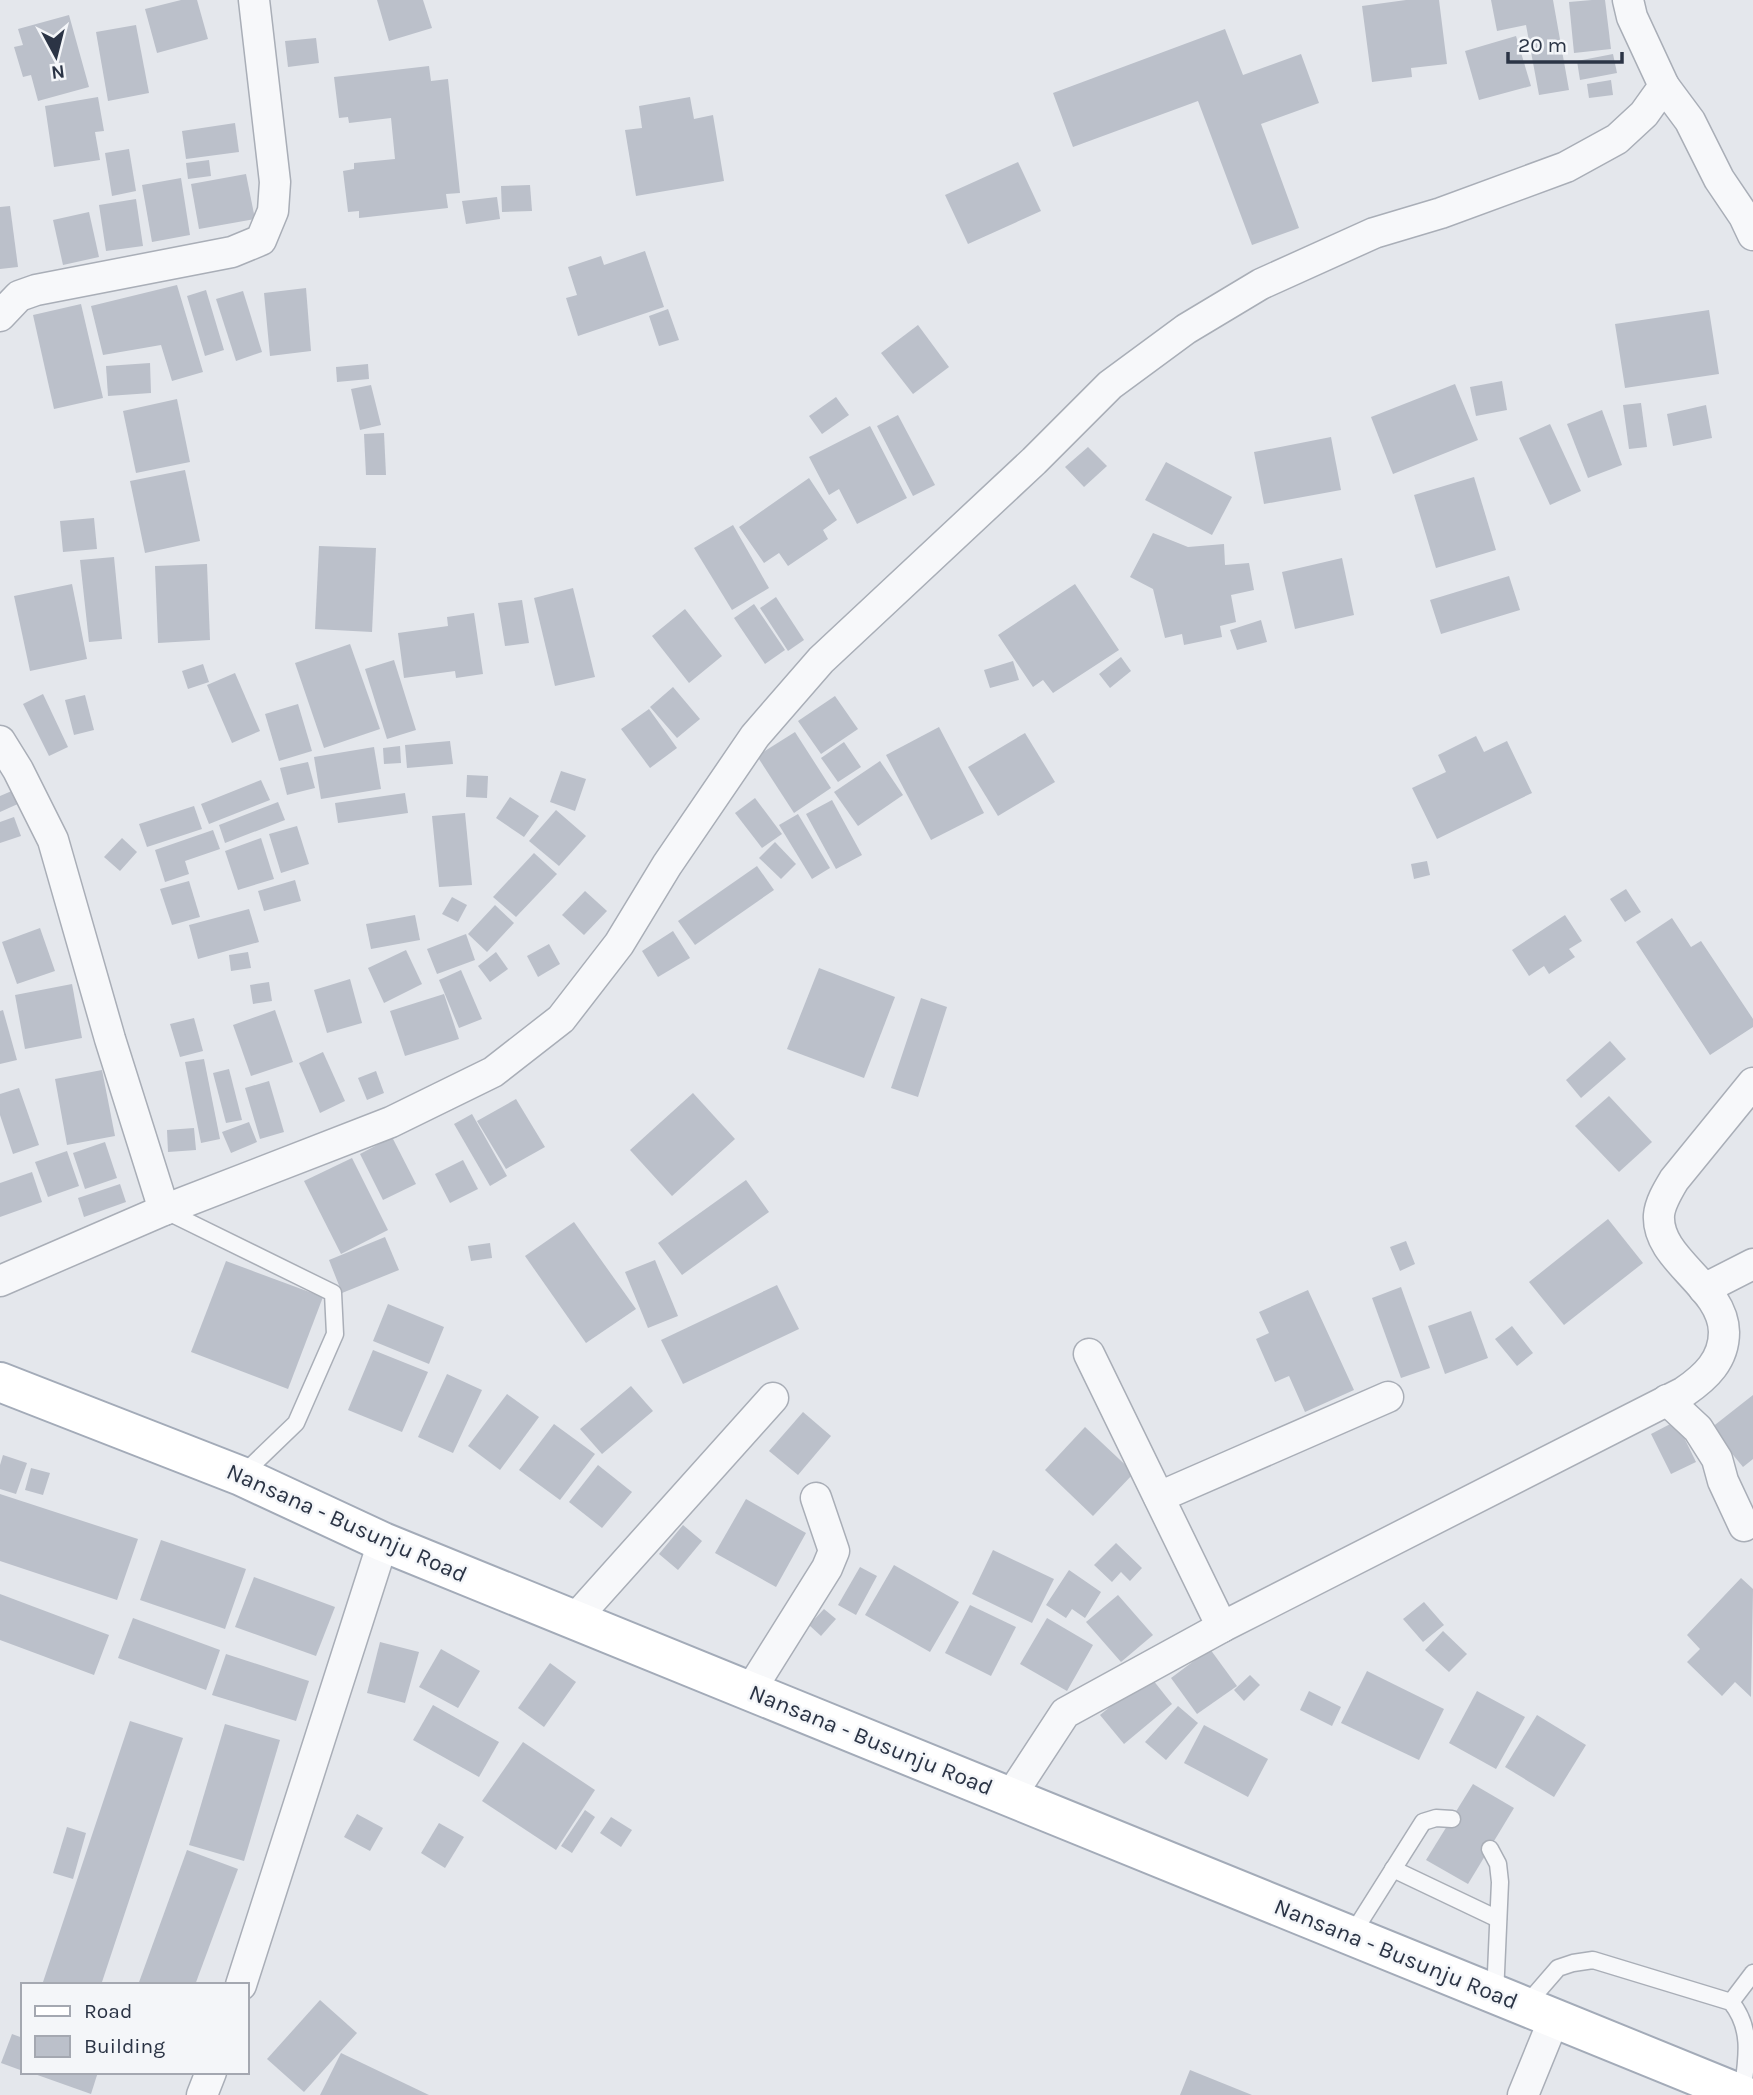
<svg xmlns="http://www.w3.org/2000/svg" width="1753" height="2095" font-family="Karla,sans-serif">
<rect width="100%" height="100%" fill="#e4e7ec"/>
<!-- building -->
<g fill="#bbc0ca">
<polygon points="181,0 197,0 208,39 157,53 145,9"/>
<polygon points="377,0 423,0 432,28 389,41"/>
<polygon points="1406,0 1439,0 1447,64 1411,68 1412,77 1372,82 1362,6"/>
<polygon points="1491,0 1553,0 1569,90 1539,95 1526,25 1497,31"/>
<polygon points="1592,0 1605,0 1611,49 1574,53 1569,2"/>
<polygon points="69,15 89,87 38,101 31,75 23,77 14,47 23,45 18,29"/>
<polygon points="136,25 149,93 108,101 96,32"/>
<polygon points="1225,29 1243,75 1301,54 1319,103 1261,124 1299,228 1252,245 1198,101 1073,147 1053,93"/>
<polygon points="1516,36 1531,86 1479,100 1465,51"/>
<polygon points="316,38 319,63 288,67 285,41"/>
<polygon points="1613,54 1617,73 1580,80 1577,61"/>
<polygon points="429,66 431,81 448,79 460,193 446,194 448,208 359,218 359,211 348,212 343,171 354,169 354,163 395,159 391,118 349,123 348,117 339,118 334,77"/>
<polygon points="1611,80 1613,95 1589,98 1587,84"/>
<polygon points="98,97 104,131 95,132 100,160 54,167 45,106"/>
<polygon points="690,97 694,119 713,115 724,181 636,196 625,130 642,128 639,106"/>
<polygon points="235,123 239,152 186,159 182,131"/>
<polygon points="129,149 136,191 112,196 105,153"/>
<polygon points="209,160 211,176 188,179 186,163"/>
<polygon points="1018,162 1041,211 968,244 945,195"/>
<polygon points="246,174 255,219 199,229 191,184"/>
<polygon points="181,178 190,235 152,242 142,185"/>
<polygon points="530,185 532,211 502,212 501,186"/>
<polygon points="497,197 500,219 466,224 462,201"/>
<polygon points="136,199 143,246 106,251 99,205"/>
<polygon points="10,206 18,267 0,269 0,207"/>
<polygon points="89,212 99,257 63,265 53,220"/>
<polygon points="645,251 664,307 578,336 566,298 577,295 568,267 601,256 604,265"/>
<polygon points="177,285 203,372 172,381 161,345 103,355 91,306"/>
<polygon points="306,288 311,351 270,356 264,293"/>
<polygon points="206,290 224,350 205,356 187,296"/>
<polygon points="243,291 262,352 236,361 216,299"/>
<polygon points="81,304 103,398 54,409 33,315"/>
<polygon points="668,309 679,340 659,346 649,316"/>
<polygon points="1709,310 1719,374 1625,388 1615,324"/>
<polygon points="918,325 949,367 913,394 881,353"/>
<polygon points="150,363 151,393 108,396 106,366"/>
<polygon points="368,364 369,379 337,382 336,367"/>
<polygon points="1502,381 1507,410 1476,416 1470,387"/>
<polygon points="1455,384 1478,440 1393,474 1371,417"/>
<polygon points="371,385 381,425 360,430 351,389"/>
<polygon points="836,397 849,415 822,434 809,416"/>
<polygon points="177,399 190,462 136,473 123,411"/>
<polygon points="1641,403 1647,447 1629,449 1623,405"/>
<polygon points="1706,405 1712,438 1673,446 1667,414"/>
<polygon points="1602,410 1622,465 1588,478 1567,424"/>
<polygon points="898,415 935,485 913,496 877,426"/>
<polygon points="1550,424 1581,491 1550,505 1519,438"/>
<polygon points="870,426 907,498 857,524 839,489 829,495 809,457"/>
<polygon points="384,433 386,475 366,475 364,434"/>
<polygon points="1331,437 1341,490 1264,504 1254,452"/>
<polygon points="1088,447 1107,466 1084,487 1065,467"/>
<polygon points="1166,462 1232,497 1212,535 1145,500"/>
<polygon points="185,470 200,541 145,553 130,481"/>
<polygon points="1474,477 1496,550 1436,568 1414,495"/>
<polygon points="809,478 837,520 823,530 828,539 788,566 779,553 764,563 739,527"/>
<polygon points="94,518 97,549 63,552 60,521"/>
<polygon points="733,525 769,588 732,610 694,548"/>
<polygon points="1153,533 1188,547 1224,544 1225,565 1249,563 1254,590 1231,595 1236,622 1220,626 1222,637 1184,645 1182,634 1165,638 1153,589 1130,577"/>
<polygon points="319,546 376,548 372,632 315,629"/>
<polygon points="114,557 122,639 89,642 80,560"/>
<polygon points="1342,558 1354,615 1295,629 1282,572"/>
<polygon points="207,564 210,640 158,643 155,566"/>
<polygon points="1509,576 1520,610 1441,634 1430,600"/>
<polygon points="72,584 87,659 30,671 14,596"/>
<polygon points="1075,584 1119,650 1053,693 1043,680 1033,687 998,635"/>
<polygon points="573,588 595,677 555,686 534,598"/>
<polygon points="776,597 804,640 788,651 760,608"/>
<polygon points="522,600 529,643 505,646 498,603"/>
<polygon points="754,604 785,650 765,664 734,618"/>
<polygon points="685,609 722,656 689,683 652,636"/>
<polygon points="474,613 483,674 456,678 455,671 404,678 398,633 448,626 447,617"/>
<polygon points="1261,620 1267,642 1237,650 1230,630"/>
<polygon points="350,644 380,729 324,748 295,663"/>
<polygon points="1121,657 1131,671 1110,688 1099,674"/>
<polygon points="394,660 416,730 387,739 365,669"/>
<polygon points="1013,661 1019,680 990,688 984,670"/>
<polygon points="203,664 209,682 188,689 182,671"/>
<polygon points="235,673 260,731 232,743 207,685"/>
<polygon points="673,687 700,719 677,738 650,707"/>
<polygon points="43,694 68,747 49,756 23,704"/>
<polygon points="85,695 94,730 74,735 65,700"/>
<polygon points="835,696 858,729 821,754 798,721"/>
<polygon points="298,704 312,751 279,761 265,714"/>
<polygon points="649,709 677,748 650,768 621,729"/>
<polygon points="939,727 984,813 931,840 886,755"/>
<polygon points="795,732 831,788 794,813 757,756"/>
<polygon points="1025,733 1055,782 998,816 968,767"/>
<polygon points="1476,736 1484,752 1507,741 1532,793 1437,839 1412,788 1446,772 1438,755"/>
<polygon points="450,741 453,764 407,768 405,745"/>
<polygon points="844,742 861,767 838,782 821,758"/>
<polygon points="400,746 401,763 384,764 383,748"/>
<polygon points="374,747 381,789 321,799 314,757"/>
<polygon points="880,761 903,795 858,826 834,792"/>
<polygon points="308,762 315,788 287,795 280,768"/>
<polygon points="561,771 586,779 575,811 550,802"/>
<polygon points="467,775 488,776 487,798 466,797"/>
<polygon points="261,780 270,800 209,824 201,804"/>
<polygon points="14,790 20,803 0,812 0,796"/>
<polygon points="405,793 408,813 338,823 335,803"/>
<polygon points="510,797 539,816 524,837 496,818"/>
<polygon points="755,798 782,834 762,848 735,813"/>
<polygon points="832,800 862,855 836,869 806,814"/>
<polygon points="278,802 285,820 225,843 219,825"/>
<polygon points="194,806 202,829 147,847 139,824"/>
<polygon points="556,810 586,836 559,866 529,841"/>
<polygon points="465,813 472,885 439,887 432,816"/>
<polygon points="798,814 830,868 812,879 779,825"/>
<polygon points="14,817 21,836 0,843 0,822"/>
<polygon points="297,826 309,864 281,873 269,834"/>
<polygon points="213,830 220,849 185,861 189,874 165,882 155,850"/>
<polygon points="122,838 137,852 120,871 104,857"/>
<polygon points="261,838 274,879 238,890 225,851"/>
<polygon points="775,842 796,864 781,879 759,858"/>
<polygon points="534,853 557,874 516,917 493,897"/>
<polygon points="1427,861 1430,875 1414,879 1411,864"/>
<polygon points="757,866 774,890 695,945 678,921"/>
<polygon points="295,880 301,901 264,911 258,891"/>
<polygon points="189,881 200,917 172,925 160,889"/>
<polygon points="1626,889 1641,912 1625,922 1610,899"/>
<polygon points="585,891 607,911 584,935 562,915"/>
<polygon points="452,897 467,905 458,922 442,914"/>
<polygon points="495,905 514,923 487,952 468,934"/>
<polygon points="249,909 259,942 198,959 189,925"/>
<polygon points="415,915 420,940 371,949 366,924"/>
<polygon points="1565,915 1582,941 1569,949 1575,957 1549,974 1544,966 1529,976 1512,950"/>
<polygon points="1672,918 1691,947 1701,941 1753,1019 1753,1027 1710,1055 1636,942"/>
<polygon points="40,928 55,971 17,984 2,942"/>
<polygon points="673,931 690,958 658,977 642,951"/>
<polygon points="466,934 475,960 437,974 427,949"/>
<polygon points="549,944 560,964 538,977 527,956"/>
<polygon points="406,950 422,984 384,1003 368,968"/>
<polygon points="248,952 251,968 231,971 229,955"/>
<polygon points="496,952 508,969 490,982 478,966"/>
<polygon points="819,968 895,997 864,1078 787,1049"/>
<polygon points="461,970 482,1019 459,1028 439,980"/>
<polygon points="350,979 362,1023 327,1033 314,990"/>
<polygon points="269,982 272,1001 253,1004 250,985"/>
<polygon points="72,984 82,1038 25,1049 15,995"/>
<polygon points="444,994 459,1039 405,1056 390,1011"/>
<polygon points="921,998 947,1007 918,1097 891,1088"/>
<polygon points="3,1010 17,1060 0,1064 0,1011"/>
<polygon points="275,1010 293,1062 251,1076 233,1025"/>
<polygon points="194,1018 203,1051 180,1057 170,1024"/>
<polygon points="1610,1041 1626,1059 1581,1098 1566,1080"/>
<polygon points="323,1052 345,1101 320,1113 299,1063"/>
<polygon points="204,1059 220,1139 201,1143 185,1062"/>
<polygon points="229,1069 242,1120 226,1123 213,1073"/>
<polygon points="102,1070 115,1136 67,1145 55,1079"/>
<polygon points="376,1071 384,1093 367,1100 358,1078"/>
<polygon points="269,1081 284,1132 260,1139 245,1088"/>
<polygon points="19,1088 39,1145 13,1154 0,1115 0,1094"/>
<polygon points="693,1093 735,1139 672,1196 630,1150"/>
<polygon points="1609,1096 1652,1142 1619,1172 1575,1126"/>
<polygon points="516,1099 545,1147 506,1169 477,1121"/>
<polygon points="472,1114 507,1176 490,1186 454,1124"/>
<polygon points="249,1122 257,1142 231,1153 222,1132"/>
<polygon points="194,1128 196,1150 168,1152 167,1130"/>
<polygon points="392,1137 416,1184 383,1200 360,1154"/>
<polygon points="105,1142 117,1178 85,1189 73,1153"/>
<polygon points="67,1151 79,1186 48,1197 35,1162"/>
<polygon points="352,1158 388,1230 341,1254 304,1181"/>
<polygon points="463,1160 478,1189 450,1203 435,1174"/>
<polygon points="32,1172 42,1202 0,1217 0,1183"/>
<polygon points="746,1180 769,1212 682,1275 658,1243"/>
<polygon points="120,1184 126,1202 84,1217 78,1198"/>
<polygon points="1608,1219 1643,1263 1564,1325 1529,1282"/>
<polygon points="574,1222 636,1309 586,1343 525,1256"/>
<polygon points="385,1237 399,1270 342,1293 329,1260"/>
<polygon points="1406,1241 1415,1264 1400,1271 1390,1247"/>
<polygon points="490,1243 492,1258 471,1261 468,1246"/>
<polygon points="655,1260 678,1316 648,1328 625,1272"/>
<polygon points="226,1261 323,1297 288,1389 191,1352"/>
<polygon points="777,1285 799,1329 683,1384 661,1340"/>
<polygon points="1401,1287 1430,1368 1401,1378 1372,1298"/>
<polygon points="1308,1290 1354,1390 1305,1412 1289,1376 1275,1382 1256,1339 1269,1333 1259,1312"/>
<polygon points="388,1304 444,1327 429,1364 373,1341"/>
<polygon points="1471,1311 1488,1358 1445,1374 1428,1326"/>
<polygon points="1512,1326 1533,1353 1517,1366 1495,1339"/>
<polygon points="373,1350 428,1372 402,1432 348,1410"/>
<polygon points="447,1374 482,1390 453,1453 418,1437"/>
<polygon points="631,1386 653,1411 602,1454 580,1429"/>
<polygon points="507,1394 539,1417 500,1470 468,1446"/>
<polygon points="1753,1395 1753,1459 1743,1467 1711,1428"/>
<polygon points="803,1412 831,1436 798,1475 769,1451"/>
<polygon points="1676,1421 1696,1462 1671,1474 1651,1434"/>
<polygon points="554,1424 595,1454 560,1500 519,1470"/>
<polygon points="1085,1427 1134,1473 1093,1516 1045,1470"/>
<polygon points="3,1455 27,1463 16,1494 0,1489 0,1465"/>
<polygon points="598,1465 632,1492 602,1528 569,1502"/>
<polygon points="31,1468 50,1473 43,1495 25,1490"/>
<polygon points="0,1494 138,1539 117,1600 0,1561"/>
<polygon points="746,1499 806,1533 776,1587 715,1553"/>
<polygon points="683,1525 702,1541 678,1570 659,1554"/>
<polygon points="161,1540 246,1569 225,1629 140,1600"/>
<polygon points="1116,1543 1142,1568 1130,1581 1121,1572 1112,1582 1094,1565"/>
<polygon points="993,1550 1054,1579 1032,1623 972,1594"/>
<polygon points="894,1565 959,1602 930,1652 865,1615"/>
<polygon points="860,1567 877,1576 856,1615 838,1605"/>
<polygon points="1069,1570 1101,1592 1085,1618 1072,1609 1066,1618 1046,1605"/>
<polygon points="254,1577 335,1607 316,1656 235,1627"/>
<polygon points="1741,1578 1753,1589 1751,1697 1735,1682 1722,1696 1687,1662 1700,1649 1687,1635"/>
<polygon points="0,1594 109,1635 94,1675 0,1640"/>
<polygon points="1118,1595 1153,1635 1121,1662 1086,1622"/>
<polygon points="1424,1602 1444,1625 1423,1642 1403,1619"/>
<polygon points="970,1605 1016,1627 991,1676 945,1653"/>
<polygon points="824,1609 836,1619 821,1636 809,1625"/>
<polygon points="133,1618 220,1650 206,1690 118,1658"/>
<polygon points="1047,1618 1093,1645 1067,1691 1020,1664"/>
<polygon points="1443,1631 1467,1654 1449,1672 1425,1650"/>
<polygon points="380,1642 419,1652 405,1703 367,1693"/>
<polygon points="441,1649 480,1671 458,1708 419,1687"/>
<polygon points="1210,1649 1237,1686 1197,1714 1171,1678"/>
<polygon points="226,1654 309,1681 296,1721 212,1695"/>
<polygon points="550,1663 576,1682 544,1727 518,1708"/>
<polygon points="1367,1671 1444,1709 1419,1760 1341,1723"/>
<polygon points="1149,1675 1172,1704 1124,1744 1100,1715"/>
<polygon points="1250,1675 1260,1685 1244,1701 1234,1690"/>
<polygon points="1309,1691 1341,1707 1332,1726 1300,1710"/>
<polygon points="1477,1691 1525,1717 1496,1769 1449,1743"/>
<polygon points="433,1705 499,1742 479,1777 413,1740"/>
<polygon points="1178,1706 1198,1723 1166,1760 1145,1742"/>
<polygon points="1537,1715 1586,1745 1554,1797 1505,1767"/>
<polygon points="130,1721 183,1738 101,1985 42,1985"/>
<polygon points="225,1724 280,1740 244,1861 189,1845"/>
<polygon points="1204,1725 1268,1759 1248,1797 1184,1763"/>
<polygon points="523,1742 595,1790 556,1850 482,1801"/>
<polygon points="1473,1784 1514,1808 1468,1884 1426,1860"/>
<polygon points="585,1810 595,1817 572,1853 561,1846"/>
<polygon points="357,1814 383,1828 370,1851 344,1837"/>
<polygon points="611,1817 632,1830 621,1847 600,1833"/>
<polygon points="439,1823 464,1837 445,1868 421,1853"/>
<polygon points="67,1827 86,1833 73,1879 53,1873"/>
<polygon points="187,1850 238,1869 195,1985 138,1985"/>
<polygon points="320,2000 357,2033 304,2092 267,2059"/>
<polygon points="12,2034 23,2038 23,2071 1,2063"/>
<polygon points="341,2053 429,2095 320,2095"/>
<polygon points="1190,2070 1252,2095 1180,2095"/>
<polygon points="29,2072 98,2072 91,2094"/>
</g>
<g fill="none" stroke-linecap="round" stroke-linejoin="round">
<defs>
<g id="lane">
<polyline points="164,1210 333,1293 335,1334 296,1423 241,1476"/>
<polyline points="1490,1849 1498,1864 1500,1882 1495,1995"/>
<polyline points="1393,1869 1498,1919"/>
<polyline points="1351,1936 1423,1822 1436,1818 1452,1819"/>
<polyline points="1731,2002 1753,1973"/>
<path d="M1525,2006L1558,1968L1573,1963L1593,1960L1731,2002C1753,2029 1747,2059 1742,2094"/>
</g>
<g id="street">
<polyline points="1664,86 1690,121 1719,179 1744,216 1753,235"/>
<polyline points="0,316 19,296 36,290 232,252 261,240 273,211 275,182 254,0"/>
<polyline points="0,741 18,770 53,840 110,1039 164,1210"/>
<polyline points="0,1281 164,1210 391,1122 493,1072 561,1019 619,944 667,865 755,736 821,660 1034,461 1110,385 1186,329 1261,284 1374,233 1441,213 1566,167 1617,139 1644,114 1664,86 1632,17 1628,0"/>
<polyline points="1704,1289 1753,1264"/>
<polyline points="1089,1354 1222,1627"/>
<polyline points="1667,1400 1698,1429 1717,1459 1723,1481 1744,1526"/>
<polyline points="1159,1497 1388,1397"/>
<polyline points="574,1620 773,1398"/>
<polyline points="750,1691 827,1568 834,1551 816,1498"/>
<path d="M1010,1797L1065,1713L1222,1627L1684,1392C1706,1377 1724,1360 1724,1332C1723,1285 1656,1260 1659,1215C1660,1203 1668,1190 1674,1180L1753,1083"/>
<polyline points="241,1985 383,1542"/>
<polyline points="202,2095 211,2072"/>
<polyline points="1523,2095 1554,2019"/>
</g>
<polyline id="primary" points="0,1382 241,1476 383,1542 1743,2095"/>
</defs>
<!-- lane casing -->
<use href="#lane" stroke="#a9aeb7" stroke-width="19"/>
<!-- street casing -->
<use href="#street" stroke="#a9aeb7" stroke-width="33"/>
<!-- primary casing -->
<use href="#primary" stroke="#a3abb8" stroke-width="42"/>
<!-- lane -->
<use href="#lane" stroke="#f7f8fa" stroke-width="16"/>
<!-- street -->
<use href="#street" stroke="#f7f8fa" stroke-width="30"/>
<!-- primary -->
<use href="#primary" stroke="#fff" stroke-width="38"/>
</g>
<g text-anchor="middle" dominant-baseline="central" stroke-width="5" stroke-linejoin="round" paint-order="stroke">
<!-- street labels -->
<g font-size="23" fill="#2b3445" stroke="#f4f6f9">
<text transform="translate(347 1523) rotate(24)">Nansana - Busunju Road</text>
<text transform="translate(871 1740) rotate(22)">Nansana - Busunju Road</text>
<text transform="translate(1396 1954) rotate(22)">Nansana - Busunju Road</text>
</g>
</g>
<!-- legend -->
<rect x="21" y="1983" width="228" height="91" fill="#f4f6f9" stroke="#a4a8b1" stroke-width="2"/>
<rect x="35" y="2006" width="35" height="10" fill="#ffffff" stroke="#a4a8b1" stroke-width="2"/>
<text x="84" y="2018" font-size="21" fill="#2b3445">Road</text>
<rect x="35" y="2036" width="35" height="21" fill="#bbc0ca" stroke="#a4a8b1" stroke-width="2"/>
<text x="84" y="2053" font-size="21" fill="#2b3445">Building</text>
<!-- north arrow -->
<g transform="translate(56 56) rotate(173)" stroke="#f4f6f9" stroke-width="5" paint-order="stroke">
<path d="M0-5L12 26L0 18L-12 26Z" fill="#2b3445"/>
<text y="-10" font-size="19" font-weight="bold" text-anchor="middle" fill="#2b3445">N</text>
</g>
<!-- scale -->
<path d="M1508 52v10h114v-10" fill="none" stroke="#2b3445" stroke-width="3.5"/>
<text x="1518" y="52" font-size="21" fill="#2b3445" stroke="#f4f6f9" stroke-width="5" paint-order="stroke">20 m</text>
</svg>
